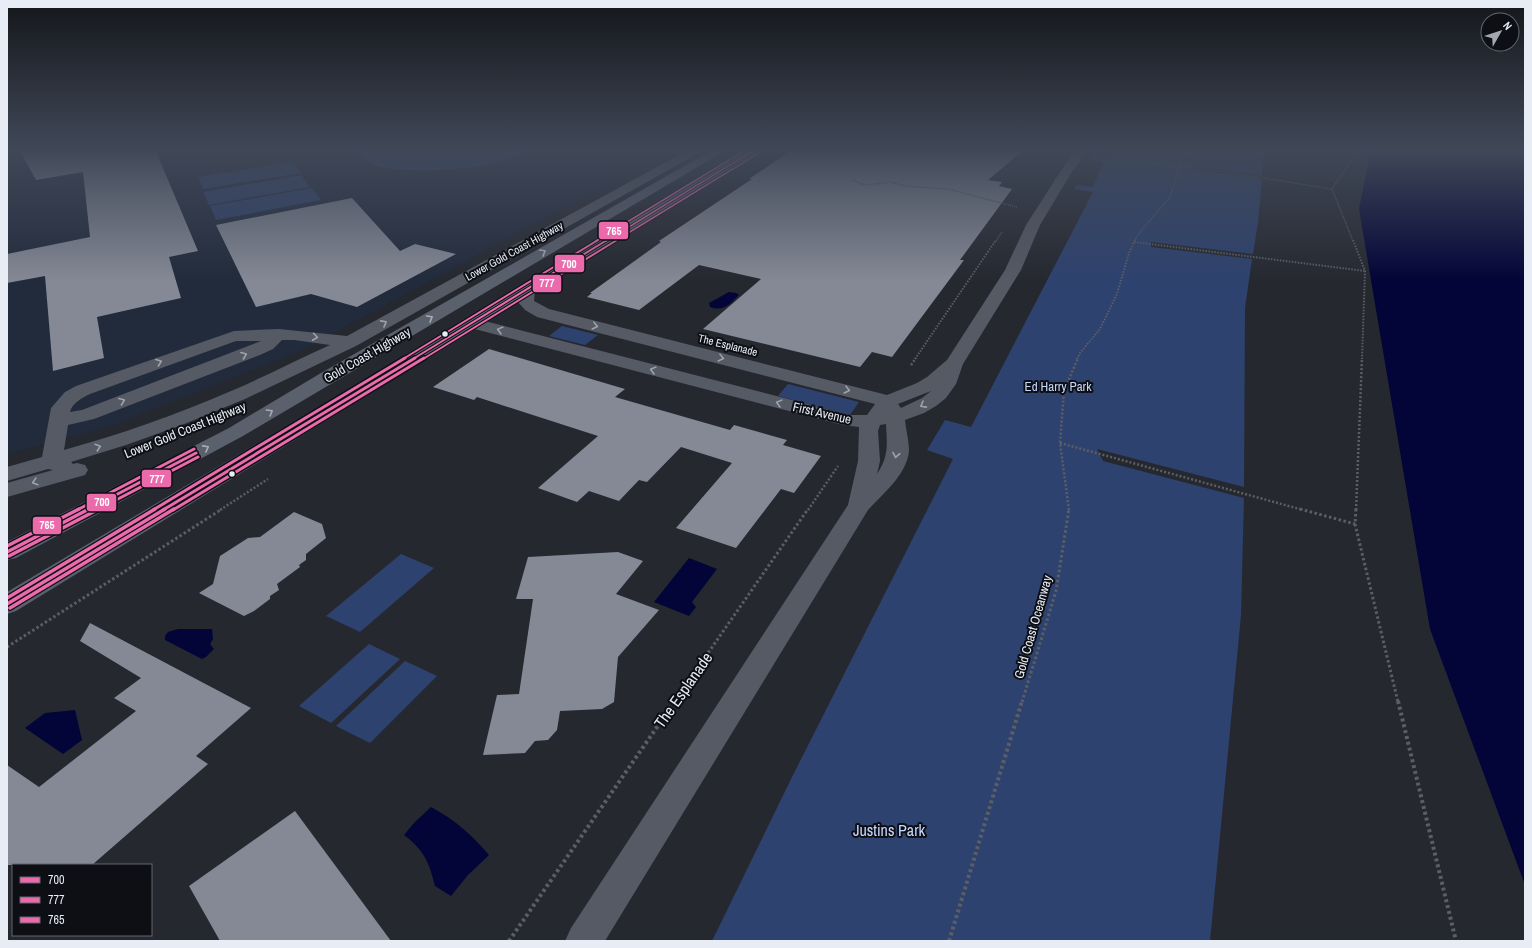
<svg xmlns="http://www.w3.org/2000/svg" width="1532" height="948" font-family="'Archivo Narrow',sans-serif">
<rect width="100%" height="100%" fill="#25282f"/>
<!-- built -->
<polygon fill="#222b3c" points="7,149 583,149 621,177 297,353 108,427 7,454"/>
<!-- green -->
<g fill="#2e426f">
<path d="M361,149H530C516,158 498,163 481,166C466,169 352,180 361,149Z"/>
<polygon points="1118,149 1264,149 1262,176 1196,166 1194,169 1262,179 1258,222 1253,254 1151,242 1151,247 1252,259 1245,308 1244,487 1097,449 1103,461 1244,498 1241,615 1210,941 712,941 793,775 953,459 927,450 945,420 971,427 1093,192 1074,189 1076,185 1092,187 1104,163 1090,160 1093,155 1109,158"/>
<polygon points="293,162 301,173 203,189 198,177"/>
<polygon points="301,175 310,187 209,205 203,192"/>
<polygon points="312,188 321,200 216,220 210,206"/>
<polygon points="562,326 598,335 585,345 549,336"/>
<polygon points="788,384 859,402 850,415 778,396"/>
<polygon points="401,554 434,568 360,632 326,616"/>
<polygon points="369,644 400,659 331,723 299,706"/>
<polygon points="405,661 437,676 370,743 336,726"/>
</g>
<!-- water -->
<g fill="#030437">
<polygon points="1371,149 1525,149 1525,885 1430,629 1359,209"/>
<path d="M729,292L736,293L739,295C730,304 724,312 710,307L709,303Z"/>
<polygon points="689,558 717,569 692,602 696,607 689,616 654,602"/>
<polygon points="178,629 212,629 213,639 210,644 214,649 206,657 202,659 165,640 165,636 168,632"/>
<polygon points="75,710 82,740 63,754 25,728 45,713"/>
<path d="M431,807C455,820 471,834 489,855L468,875L451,896L435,886C429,862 424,850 404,835L414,823Z"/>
</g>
<!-- building -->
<g fill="#848995">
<polygon points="19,149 155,149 198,251 169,257 181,298 97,317 104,358 53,371 45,276 7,283 7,254 90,237 83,172 36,180"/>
<polygon points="793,149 1025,149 988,180 1002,182 999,186 1012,189 960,260 964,260 892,357 872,352 860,367 703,329 761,279 699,265 639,310 587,297 592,293 590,293 661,242 659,241 752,179 749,179"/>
<polygon points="352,198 400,251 415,244 456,254 357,307 311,294 256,307 216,225"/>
<polygon points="489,349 625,389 615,397 730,430 734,425 787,440 783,445 821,456 794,493 781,489 736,548 676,528 732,463 681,447 647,482 639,480 619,501 589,491 577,502 538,488 598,436 477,397 474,400 433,387"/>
<polygon points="294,512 322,524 326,538 306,554 306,560 299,565 300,567 277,584 279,590 270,596 270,599 254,611 244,616 199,593 213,584 220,556 248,538 260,537"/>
<polygon points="618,552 643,561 616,594 659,610 618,657 614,702 602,709 560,711 557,730 548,740 535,741 525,753 483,755 497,695 519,694 533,599 516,599 528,557"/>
<polygon points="90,623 251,708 196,756 208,764 92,865 7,865 7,765 39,787 136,711 114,698 141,678 80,641"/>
<polygon points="295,811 391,941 220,941 189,886"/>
</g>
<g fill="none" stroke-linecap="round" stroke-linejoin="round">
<!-- path-far4 -->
<g stroke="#5b5e65" stroke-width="1.5" stroke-dasharray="1 1" stroke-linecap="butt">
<polyline points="1101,160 1122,162 1129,161 1181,167"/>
<polyline points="1181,165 1332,189"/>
<polyline points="852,180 865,185 891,182 905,186 948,189 1017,207"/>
<polyline points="996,241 1002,232"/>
<polyline points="1134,241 1141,231 1170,197 1185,149"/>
<polyline points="1353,241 1332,189 1359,149"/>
</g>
<!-- path-far3 -->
<g stroke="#5b5e65" stroke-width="2" stroke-dasharray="1.5 1.5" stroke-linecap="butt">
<polyline points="1353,240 1365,271 1362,359"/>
<polyline points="1134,242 1365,271"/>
<polyline points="915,359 996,240"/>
<polyline points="1077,359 1080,353 1100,329 1117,294 1129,253 1135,240"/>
</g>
<!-- path-far2 -->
<g stroke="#5b5e65" stroke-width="2.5" stroke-dasharray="2 2" stroke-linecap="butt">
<polyline points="911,365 916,358"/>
<polyline points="1060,443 1303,510"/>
<polyline points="220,510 268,479"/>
<polyline points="808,510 838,466"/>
<polyline points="1069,510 1060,443 1064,391 1078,358"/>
<polyline points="1356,510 1362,358"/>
</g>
<!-- path-far1 -->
<g stroke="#5b5e65" stroke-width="3" stroke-dasharray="2.5 2.5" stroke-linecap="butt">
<polyline points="1300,509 1355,524"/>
<polyline points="1356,509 1355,524 1398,702"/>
<polyline points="7,647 222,509"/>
<polyline points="674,702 808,509"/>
<polyline points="1022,702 1056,591 1069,509"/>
</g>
<!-- path -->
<g stroke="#5b5e65" stroke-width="4" stroke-dasharray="3 3" stroke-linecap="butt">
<polyline points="1398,701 1456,941"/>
<polyline points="509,941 675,701"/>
<polyline points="949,941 1022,701"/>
</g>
<!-- minor -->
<g fill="#555a64" fill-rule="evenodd">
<path d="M690,149H704L702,151L356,346L245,399L182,425L126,445L71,462L73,464L77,463L85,465L88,470L85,475L7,497V483L53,470L48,469L7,481V467L42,457L51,408L65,392L76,386L234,331L279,329L347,336ZM282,340H294L330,345C297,360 264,377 231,391C176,415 121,434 64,450L68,425L94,419L260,355L273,349ZM236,341H261L82,410L70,412C72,403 82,398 90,394Z"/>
<path d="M1077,149H1089L1073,170L1040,225L1021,270L963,364L956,384L946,398L936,406L924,413L905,420C906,430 909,441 909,451C907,474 883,494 868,510L605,941H565L571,928L848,505L858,461L859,427L843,425L467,327L465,323L467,319L473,318L850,415H867L875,404L537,317L525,310L518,302L519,290L521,287L527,285L533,287L535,290L534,301L549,309L887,395L917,383L927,377L947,360L1005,270L1026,225L1062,169ZM931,391L922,398L901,408L898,404ZM886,424C887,445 889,456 877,474L880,461L878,431L880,425Z"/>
</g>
<!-- highway -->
<g fill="#5b606d" fill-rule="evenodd">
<polygon points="714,149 728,149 243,436 16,558 7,560 7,542 229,428 321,373"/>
<polygon points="748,149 762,149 479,327 16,611 7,614 7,592 467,319"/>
</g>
<defs>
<polyline id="bus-1-far3" points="606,241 756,149"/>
<polyline id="bus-1-far2" points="413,359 607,240"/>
<g id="bus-1-far1">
<polyline points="87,510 196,453"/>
<polyline points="163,510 415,358"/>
</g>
<g id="bus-1">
<polyline points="7,552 89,509"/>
<polyline points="7,604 165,509"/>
</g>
<polyline id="bus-2-far3" points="615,241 759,153"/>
<polyline id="bus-2-far2" points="423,359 617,240"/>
<g id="bus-2-far1">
<polyline points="97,510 198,457"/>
<polyline points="173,510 424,358"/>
</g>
<g id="bus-2">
<polyline points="9,556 99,509"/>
<polyline points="10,608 174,509"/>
</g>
<polyline id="bus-3-far3" points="596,241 747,149"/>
<polyline id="bus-3-far2" points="403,359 598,240"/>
<g id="bus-3-far1">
<polyline points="77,510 194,449"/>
<polyline points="153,510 405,358"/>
</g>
<g id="bus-3">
<polyline points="7,546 79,509"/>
<polyline points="7,598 155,509"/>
</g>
</defs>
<!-- bus-1-far3 casing -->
<use href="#bus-1-far3" stroke="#0d0f15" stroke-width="3"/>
<!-- bus-1-far2 casing -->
<use href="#bus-1-far2" stroke="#0d0f15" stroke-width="4"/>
<!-- bus-1-far1 casing -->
<use href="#bus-1-far1" stroke="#0d0f15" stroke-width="6"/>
<!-- bus-1 casing -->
<use href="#bus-1" stroke="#0d0f15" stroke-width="6"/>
<!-- bus-2-far3 casing -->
<use href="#bus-2-far3" stroke="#0d0f15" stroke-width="3"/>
<!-- bus-2-far2 casing -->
<use href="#bus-2-far2" stroke="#0d0f15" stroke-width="4"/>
<!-- bus-2-far1 casing -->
<use href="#bus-2-far1" stroke="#0d0f15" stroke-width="6"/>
<!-- bus-2 casing -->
<use href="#bus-2" stroke="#0d0f15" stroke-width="6"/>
<!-- bus-3-far3 casing -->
<use href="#bus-3-far3" stroke="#0d0f15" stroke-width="3"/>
<!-- bus-3-far2 casing -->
<use href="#bus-3-far2" stroke="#0d0f15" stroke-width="4"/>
<!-- bus-3-far1 casing -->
<use href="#bus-3-far1" stroke="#0d0f15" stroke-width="6"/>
<!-- bus-3 casing -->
<use href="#bus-3" stroke="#0d0f15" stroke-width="6"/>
<!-- bus-1-far3 -->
<use href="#bus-1-far3" stroke="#eb6aab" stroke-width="1.5"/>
<!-- bus-1-far2 -->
<use href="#bus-1-far2" stroke="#eb6aab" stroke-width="2"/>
<!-- bus-1-far1 -->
<use href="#bus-1-far1" stroke="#eb6aab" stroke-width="3"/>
<!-- bus-1 -->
<use href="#bus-1" stroke="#eb6aab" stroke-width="3.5"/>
<!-- bus-2-far3 -->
<use href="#bus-2-far3" stroke="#eb6aab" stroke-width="1.5"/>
<!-- bus-2-far2 -->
<use href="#bus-2-far2" stroke="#eb6aab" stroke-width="2"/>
<!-- bus-2-far1 -->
<use href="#bus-2-far1" stroke="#eb6aab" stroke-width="3"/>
<!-- bus-2 -->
<use href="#bus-2" stroke="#eb6aab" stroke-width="3.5"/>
<!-- bus-3-far3 -->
<use href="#bus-3-far3" stroke="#eb6aab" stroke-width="1.5"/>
<!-- bus-3-far2 -->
<use href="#bus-3-far2" stroke="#eb6aab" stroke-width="2"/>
<!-- bus-3-far1 -->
<use href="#bus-3-far1" stroke="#eb6aab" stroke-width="3"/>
<!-- bus-3 -->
<use href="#bus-3" stroke="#eb6aab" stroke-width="3.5"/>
</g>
<!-- one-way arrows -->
<defs><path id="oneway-chevron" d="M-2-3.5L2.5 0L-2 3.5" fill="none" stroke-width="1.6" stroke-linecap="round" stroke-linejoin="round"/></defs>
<g stroke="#a8adb8">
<use href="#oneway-chevron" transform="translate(543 252) rotate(-30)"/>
<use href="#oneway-chevron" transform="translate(430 318) rotate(-30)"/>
<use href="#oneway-chevron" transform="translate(270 412) rotate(-31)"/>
<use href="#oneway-chevron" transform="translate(206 448) rotate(-28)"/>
</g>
<g stroke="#9ea3ac">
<use href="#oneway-chevron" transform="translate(384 323) rotate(-29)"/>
<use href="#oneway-chevron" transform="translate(595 326) rotate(14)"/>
<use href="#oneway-chevron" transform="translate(500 330) rotate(-165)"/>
<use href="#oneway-chevron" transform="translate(315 337) rotate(7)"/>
<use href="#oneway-chevron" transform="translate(244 355) rotate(-21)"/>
<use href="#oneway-chevron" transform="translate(721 358) rotate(14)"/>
<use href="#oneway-chevron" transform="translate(159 362) rotate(-20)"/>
<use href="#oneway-chevron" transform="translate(653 370) rotate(-165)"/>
<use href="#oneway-chevron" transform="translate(847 390) rotate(14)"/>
<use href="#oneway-chevron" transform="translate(122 401) rotate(-21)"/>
<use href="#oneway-chevron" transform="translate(779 403) rotate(-165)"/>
<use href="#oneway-chevron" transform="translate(923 405) rotate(151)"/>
<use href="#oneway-chevron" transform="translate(98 447) rotate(-18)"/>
<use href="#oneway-chevron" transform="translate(896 455) rotate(100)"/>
<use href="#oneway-chevron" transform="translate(35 482) rotate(164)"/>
</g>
<!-- sky -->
<linearGradient id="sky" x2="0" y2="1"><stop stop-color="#14161a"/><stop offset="0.53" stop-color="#404858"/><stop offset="1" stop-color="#404858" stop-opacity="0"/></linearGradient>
<rect width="1532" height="282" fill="url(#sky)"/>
<!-- markers -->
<g fill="#e7ecf5" stroke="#0d0f15" stroke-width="1.5">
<circle cx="445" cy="334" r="3.5"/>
<circle cx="232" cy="474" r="3.5"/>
</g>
<g text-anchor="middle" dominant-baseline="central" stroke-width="4" stroke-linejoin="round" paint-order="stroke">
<!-- far-street labels -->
<g font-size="11" fill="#e7ecf5" stroke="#0d0f15">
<text transform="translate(514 251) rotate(-29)">Lower Gold Coast Highway</text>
<text transform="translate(728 345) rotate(14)">The Esplanade</text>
</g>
<!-- street labels -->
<g font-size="13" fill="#e7ecf5" stroke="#0d0f15">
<text transform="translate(367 355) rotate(-30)">Gold Coast Highway</text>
<text transform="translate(822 413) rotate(13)">First Avenue</text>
<text transform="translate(185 430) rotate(-22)">Lower Gold Coast Highway</text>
<text transform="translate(1033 627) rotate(-74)">Gold Coast Oceanway</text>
</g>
<!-- park labels -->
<g font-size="13" fill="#c7d9ff" stroke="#0d0f15">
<text x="1058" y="386">Ed Harry Park</text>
</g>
<!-- near-street labels -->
<g font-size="16" fill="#e7ecf5" stroke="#0d0f15">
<text transform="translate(683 690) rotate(-55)">The Esplanade</text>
</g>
<!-- near-park labels -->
<g font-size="16" fill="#c7d9ff" stroke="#0d0f15">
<text x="889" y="830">Justins Park</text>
</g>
</g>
<g stroke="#0d0f15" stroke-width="1.5">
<rect x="598" y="221" width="31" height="19" rx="4" fill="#eb6aab"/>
<rect x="554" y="254" width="31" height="19" rx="4" fill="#eb6aab"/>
<rect x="532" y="274" width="30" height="19" rx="4" fill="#eb6aab"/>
<rect x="141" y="469" width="31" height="19" rx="4" fill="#eb6aab"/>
<rect x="86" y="493" width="31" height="19" rx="4" fill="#eb6aab"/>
<rect x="32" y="516" width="30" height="19" rx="4" fill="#eb6aab"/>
</g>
<g font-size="11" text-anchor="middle" font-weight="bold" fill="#fff">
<text x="614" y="235">765</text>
<text x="569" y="268">700</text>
<text x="547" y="287">777</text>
<text x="157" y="483">777</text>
<text x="102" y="506">700</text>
<text x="47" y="529">765</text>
</g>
<!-- border -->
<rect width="1532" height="948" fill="none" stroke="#e7ecf5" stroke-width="16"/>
<!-- legend -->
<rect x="12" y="864" width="140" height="72" fill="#0d0f15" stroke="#64676f"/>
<rect x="20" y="877" width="20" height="6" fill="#eb6aab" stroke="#64676f"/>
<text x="48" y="884" font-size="12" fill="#e7ecf5">700</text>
<rect x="20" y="897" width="20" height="6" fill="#eb6aab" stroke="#64676f"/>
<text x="48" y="904" font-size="12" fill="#e7ecf5">777</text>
<rect x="20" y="917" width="20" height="6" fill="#eb6aab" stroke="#64676f"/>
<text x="48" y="924" font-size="12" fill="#e7ecf5">765</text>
<!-- north arrow -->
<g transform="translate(1500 32) rotate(51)"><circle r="19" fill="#0d0f15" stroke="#64676f"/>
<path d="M0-3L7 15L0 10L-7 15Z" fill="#a3a7b0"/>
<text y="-6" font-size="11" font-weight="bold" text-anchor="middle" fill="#e7ecf5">N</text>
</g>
</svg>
